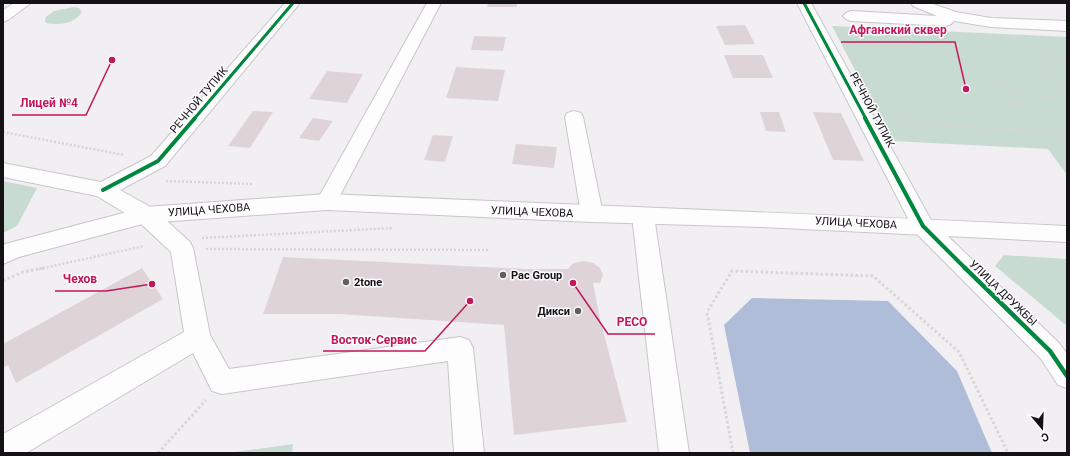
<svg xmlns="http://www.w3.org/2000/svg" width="1070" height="456" font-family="Roboto,sans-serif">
<rect width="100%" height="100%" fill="#f2eff3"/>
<!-- green -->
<g fill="#c8dbd0">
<path d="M74,7L79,8L82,12C76,23 58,26 46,23L45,20L46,17L54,11Z"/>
<polygon points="832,26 1067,37 1067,175 1048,149 892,141"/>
<polygon points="3,181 37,188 17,226 3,233"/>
<polygon points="1004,255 1067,259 1067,326 995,266"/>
<polygon points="293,444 292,453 228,453"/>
</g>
<!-- water -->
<polygon fill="#b0bdd8" points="752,298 888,301 957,371 992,453 750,453 724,325"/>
<!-- building -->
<g fill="#ded4d8">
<polygon points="488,3 517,3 517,7 487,7"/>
<polygon points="745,25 755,44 725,45 716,26"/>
<polygon points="474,36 506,37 503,51 471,50"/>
<polygon points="724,55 763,55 773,78 733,78"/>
<polygon points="456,67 505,70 498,101 446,98"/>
<polygon points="327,71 363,74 347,103 309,99"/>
<polygon points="253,111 273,112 250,148 228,146"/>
<polygon points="760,112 779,112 786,132 766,131"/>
<polygon points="813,112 841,113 864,161 833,160"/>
<polygon points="313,118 333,121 319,141 299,138"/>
<polygon points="433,135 453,136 445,162 424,160"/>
<polygon points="516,144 557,147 554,168 512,164"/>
<polygon points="283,257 527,269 568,269 572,264 583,261 593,263 600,268 603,275 600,283 593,283 600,319 627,422 514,435 504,325 339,314 263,314"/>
<polygon points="142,268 163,299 16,383 8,365 3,368 3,344"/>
</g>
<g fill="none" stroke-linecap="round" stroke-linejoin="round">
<defs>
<g id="minor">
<polygon points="14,3 31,3 8,20 3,22 3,10"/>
<polygon points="285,3 300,3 165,166 120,190 154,209 190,242 193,248 210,335 229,369 460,337 469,340 473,348 484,453 454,453 448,361 222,394 212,391 193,353 26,453 3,453 3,434 184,332 171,252 138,221 97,196 3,177 3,163 101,182 151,156"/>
<polygon points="427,3 441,3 334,207 327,210 320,207 316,202"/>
<polygon points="797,3 811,3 931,220 1059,343 1067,354 1067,388 1058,385 1041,359 915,232"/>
<polygon points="911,3 930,3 956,12 991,18 1067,21 1067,31 991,27 954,21 951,24 946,26 851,21 846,19 843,16 846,13 851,11 937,16 913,6"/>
<polygon points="574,111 581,113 583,117 603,214 600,220 592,222 584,220 581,214 565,117 567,113"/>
<polygon points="643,208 651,210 654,216 689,453 659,453 632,216 635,210"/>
</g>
<path id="major" d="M327,194C574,205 820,214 1067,226V242L762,227L592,222L327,210L146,223L19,257L3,264V245L5,244L146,207Z"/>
</defs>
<!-- minor casing -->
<use href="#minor" stroke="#c8c6c9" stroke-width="2"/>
<!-- major casing -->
<use href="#major" stroke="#c8c6c9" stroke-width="2"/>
<!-- path-far2 -->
<g stroke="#d7d6d7" stroke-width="2" stroke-dasharray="1.5 1.5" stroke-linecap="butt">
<path d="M1031,42L1030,44C1040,55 1052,59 1067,59"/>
<polyline points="1036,52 1067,95"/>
<polyline points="1062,60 1067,67"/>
<polyline points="983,80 1003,81 1011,94"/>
<polyline points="997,104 1020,106 1011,94 1067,98"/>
</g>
<!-- path-far1 -->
<g stroke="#d7d6d7" stroke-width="2.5" stroke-dasharray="2 2" stroke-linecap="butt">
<polyline points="891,122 1067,133"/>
<polyline points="3,132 124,155"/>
<polyline points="1067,151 1060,156 1067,166"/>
<polyline points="166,181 253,184"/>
<polyline points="3,204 23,196"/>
<polyline points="202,238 393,228"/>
<polyline points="206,249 488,250"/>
<polyline points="39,269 144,246"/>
</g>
<!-- path -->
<g stroke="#d7d6d7" stroke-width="3" stroke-dasharray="2.5 2.5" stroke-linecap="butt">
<polyline points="3,281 23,272 44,268"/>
<polyline points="158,453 206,400"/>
<polyline points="733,453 707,312 732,271 873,276 959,352 1008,453"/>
</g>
<!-- minor -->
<use href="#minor" fill="#fdfdfd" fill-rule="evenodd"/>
<!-- major -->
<use href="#major" fill="#fdfdfd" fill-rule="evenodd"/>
<defs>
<g id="cycleway-far2">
<polyline points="804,3 866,119"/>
<polyline points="194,119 293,3"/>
</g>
<g id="cycleway-far1">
<polyline points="865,118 923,226 966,269"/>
<polyline points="103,190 158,161 195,118"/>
</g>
<polyline id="cycleway" points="965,268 1050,351 1067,376"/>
</defs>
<!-- cycleway-far2 casing -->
<use href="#cycleway-far2" stroke="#fefcff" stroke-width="5"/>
<!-- cycleway-far1 casing -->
<use href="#cycleway-far1" stroke="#fefcff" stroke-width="6"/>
<!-- cycleway casing -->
<use href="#cycleway" stroke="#fefcff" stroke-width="7"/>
<!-- cycleway-far2 -->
<use href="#cycleway-far2" stroke="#00873e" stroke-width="3"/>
<!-- cycleway-far1 -->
<use href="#cycleway-far1" stroke="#00873e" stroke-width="4"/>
<!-- cycleway -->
<use href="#cycleway" stroke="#00873e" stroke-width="4.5"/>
</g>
<!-- markers -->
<g fill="#625f63" stroke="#fefcff" stroke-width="1.5">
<circle cx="503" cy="275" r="4"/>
<circle cx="346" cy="282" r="4"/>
<circle cx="578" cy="311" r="4"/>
</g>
<g text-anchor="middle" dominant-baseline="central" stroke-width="3" stroke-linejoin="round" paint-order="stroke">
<!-- street labels -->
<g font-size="11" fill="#141215" stroke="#fefcff">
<text transform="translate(199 100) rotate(-50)">РЕЧНОЙ ТУПИК</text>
<text transform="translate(872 110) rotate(62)">РЕЧНОЙ ТУПИК</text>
<text transform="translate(209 210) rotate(-4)">УЛИЦА ЧЕХОВА</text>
<text transform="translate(532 212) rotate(2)">УЛИЦА ЧЕХОВА</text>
<text transform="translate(856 223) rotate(3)">УЛИЦА ЧЕХОВА</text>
<text transform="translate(1003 293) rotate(44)">УЛИЦА ДРУЖБЫ</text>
</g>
<!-- poi labels -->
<g font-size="11" font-weight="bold" fill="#141215" stroke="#fefcff" text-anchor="start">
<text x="511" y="275">Pac Group</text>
<text x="354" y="282">2tone</text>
<text x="570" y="311" text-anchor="end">Дикси</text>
</g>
</g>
<!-- callouts -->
<path fill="none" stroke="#c2185b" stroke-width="1.5" d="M966 89L955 42H841M112 60L86 115H12M152 284L106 291H55M573 283L608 334H655M470 301L425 351H323"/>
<g fill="#c2185b" stroke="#fefcff" stroke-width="1.5">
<circle cx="966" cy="89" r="4"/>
<circle cx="112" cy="60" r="4"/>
<circle cx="152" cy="284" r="4"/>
<circle cx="573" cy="283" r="4"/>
<circle cx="470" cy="301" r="4"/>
</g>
<g font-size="12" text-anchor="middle" font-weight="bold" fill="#c2185b" stroke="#fefcff" stroke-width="3" stroke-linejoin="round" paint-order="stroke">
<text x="898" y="34">Афганский сквер</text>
<text x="49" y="107">Лицей №4</text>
<text x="80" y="283">Чехов</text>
<text x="632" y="326">РЕСО</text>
<text x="374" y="344">Восток-Сервис</text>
</g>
<!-- border -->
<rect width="1070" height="456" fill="none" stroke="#141215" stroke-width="8"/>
<!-- north arrow -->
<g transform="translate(1042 428) rotate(161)" stroke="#fefcff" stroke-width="3" paint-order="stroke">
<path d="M0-3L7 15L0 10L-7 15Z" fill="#141215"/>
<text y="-6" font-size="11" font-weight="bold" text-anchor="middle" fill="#141215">С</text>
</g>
</svg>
